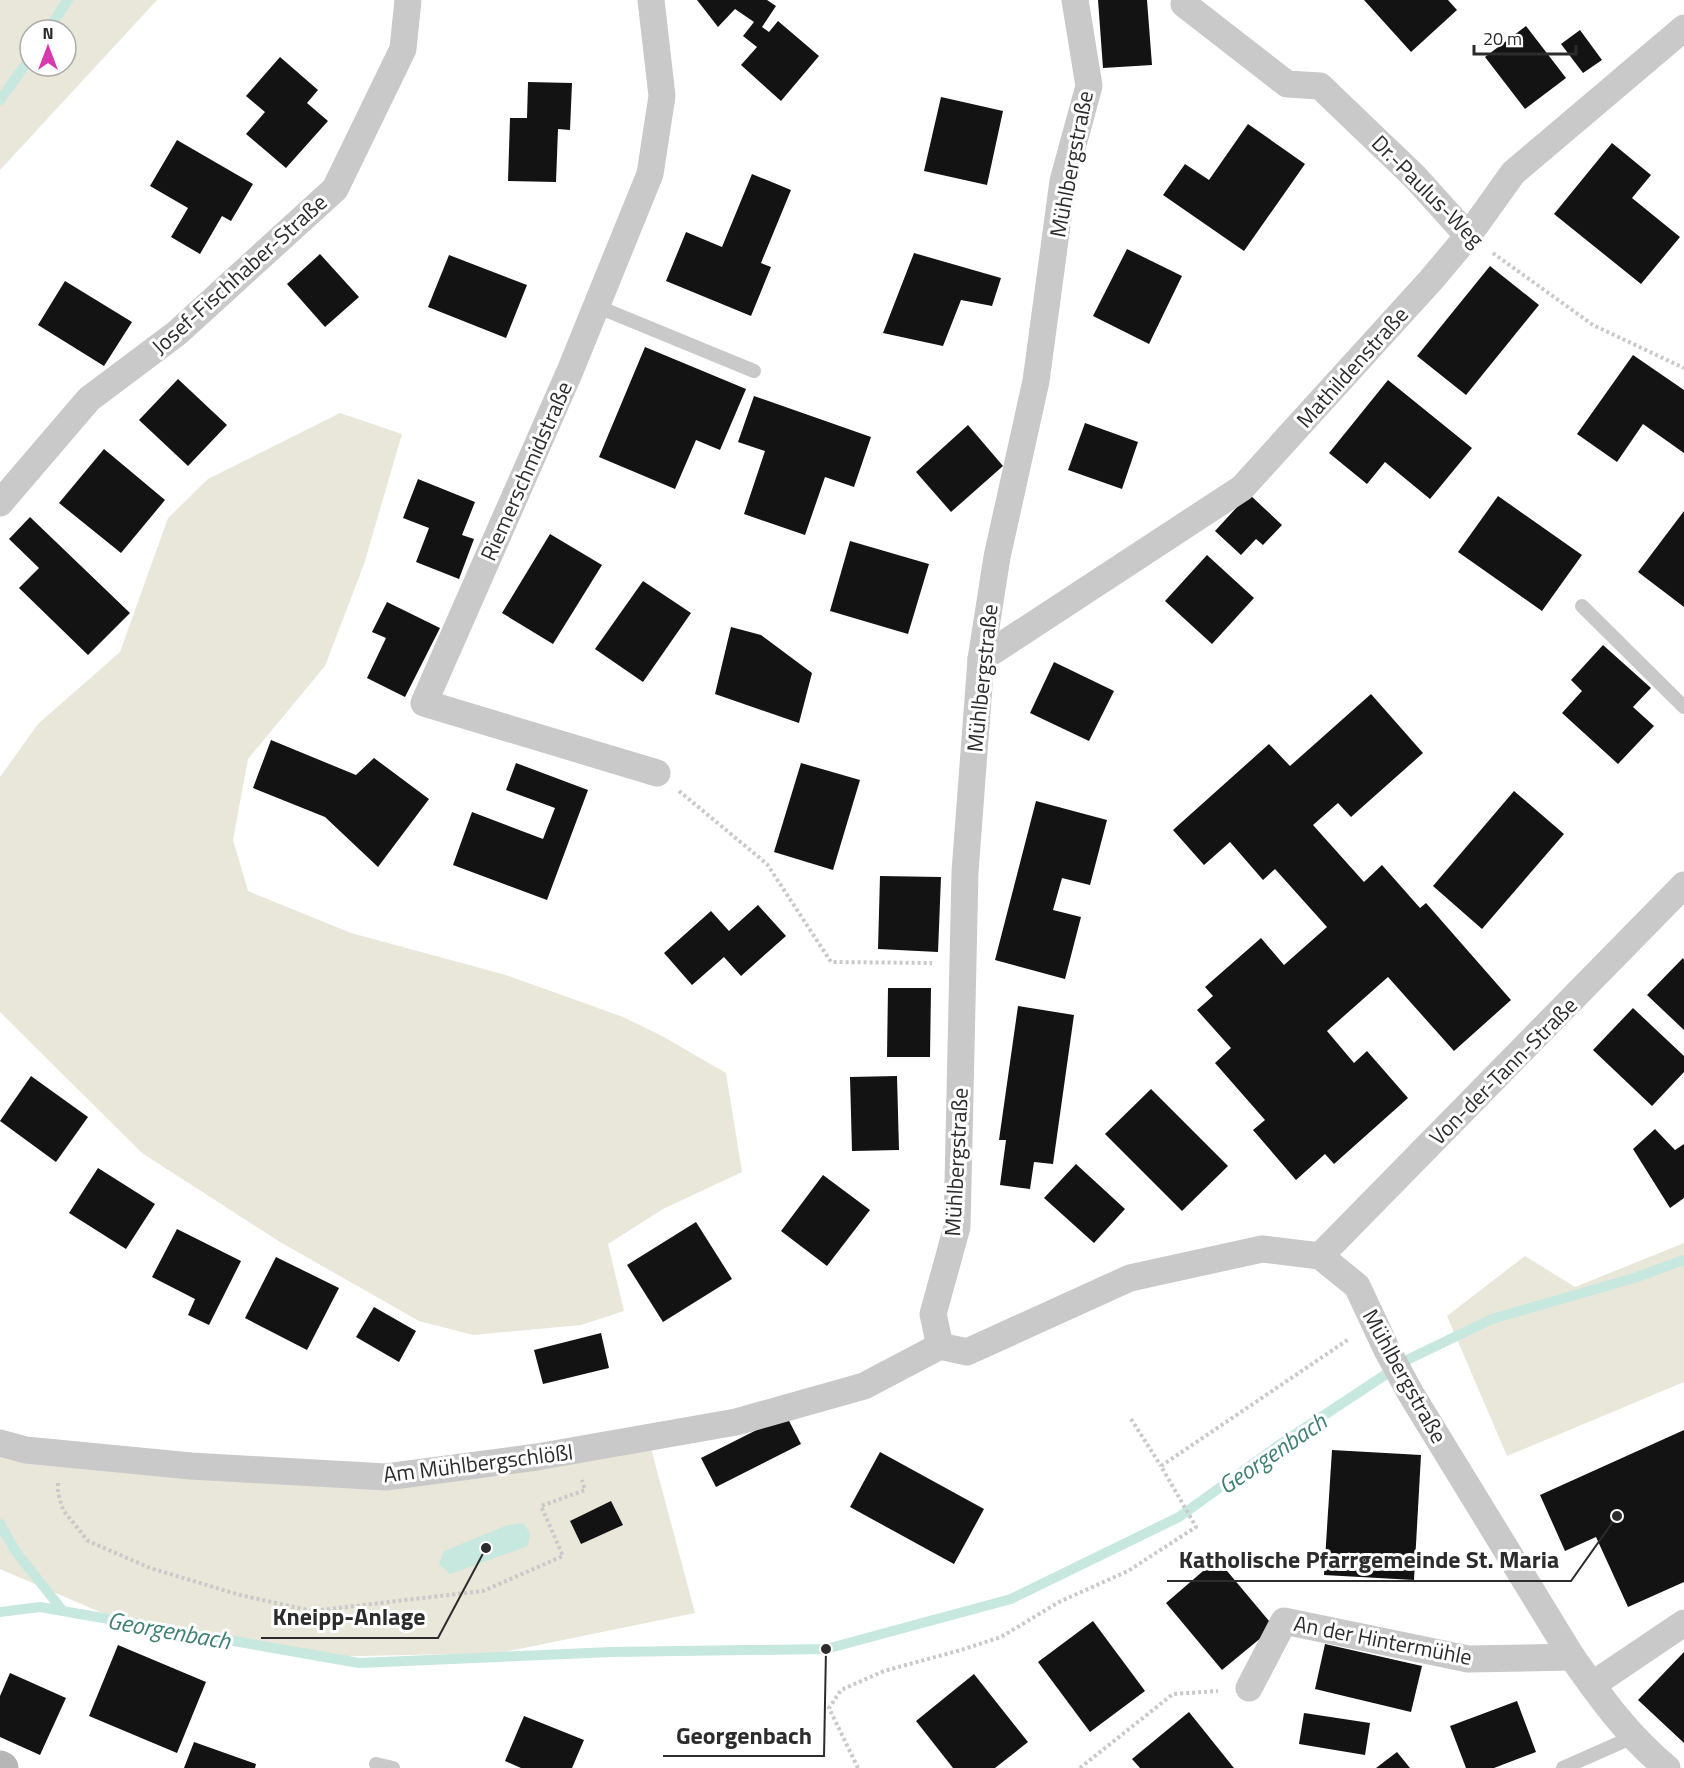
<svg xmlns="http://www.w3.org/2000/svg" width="1684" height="1768" font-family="'Titillium Web',sans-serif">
<rect width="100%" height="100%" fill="#fff"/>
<!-- green -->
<g fill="#e9e6da" fill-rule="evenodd">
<path d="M0,0H157L0,170ZM30,30H66V66H30Z"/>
<polygon points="340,413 402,434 364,564 325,666 248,759 233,840 248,891 351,933 506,975 623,1017 662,1036 726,1073 742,1172 663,1209 608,1244 624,1311 581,1325 473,1335 419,1321 280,1242 142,1153 0,1012 0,777 38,724 120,652 168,518 208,479"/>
<polygon points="1684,1243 1684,1382 1507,1456 1447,1316 1525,1256 1575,1287"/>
<polygon points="648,1437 695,1613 500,1653 313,1657 130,1625 0,1569 0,1443 386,1477"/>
</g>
<!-- water -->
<polygon fill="#c7e8df" points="523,1523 530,1533 528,1546 450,1574 439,1564 444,1551 508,1525"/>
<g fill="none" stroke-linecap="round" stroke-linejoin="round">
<!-- stream -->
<g stroke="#c7e8df" stroke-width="10">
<polyline points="48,30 68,0"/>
<polyline points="0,100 30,58"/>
<polyline points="0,1524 16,1552 63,1611"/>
<polyline points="0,1612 40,1607 359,1663 611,1652 826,1649 1011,1599 1179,1517 1279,1445 1409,1359 1492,1319 1634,1278 1684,1260"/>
</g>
</g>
<!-- building -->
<g fill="#131313">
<polygon points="697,0 767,0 776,6 762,27 769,32 778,21 819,56 781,101 741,65 757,47 743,36 754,22 735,9 718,27"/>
<polygon points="1098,0 1147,0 1152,65 1103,68"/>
<polygon points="1364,0 1448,0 1457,10 1411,52"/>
<polygon points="1526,26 1566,78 1525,109 1485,57"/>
<polygon points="1580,30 1602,60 1583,73 1561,44"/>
<polygon points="280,57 318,90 307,103 328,121 286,168 246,134 265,112 246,96"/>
<polygon points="528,82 572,83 570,130 558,129 556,182 508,181 510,118 527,118"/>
<polygon points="941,97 1003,111 987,185 924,171"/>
<polygon points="1248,124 1305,164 1244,251 1163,195 1185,164 1209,180"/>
<polygon points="177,140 253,184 231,221 222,216 200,254 171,237 188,208 150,186"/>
<polygon points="1612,143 1651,175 1632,198 1680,237 1641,284 1554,214"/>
<polygon points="752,174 791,190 761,263 771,267 751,316 666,281 686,232 722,247"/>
<polygon points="1127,249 1182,276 1149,344 1093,316"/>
<polygon points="914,253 1001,278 992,306 961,300 943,346 883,333"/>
<polygon points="320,254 359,297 325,327 287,284"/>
<polygon points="449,255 527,285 506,338 428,307"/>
<polygon points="1490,266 1539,305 1466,395 1417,356"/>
<polygon points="65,281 132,322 104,366 38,325"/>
<polygon points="645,347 746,389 720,450 696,440 675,489 599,457"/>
<polygon points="1633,355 1684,390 1684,453 1643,424 1617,462 1577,434"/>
<polygon points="178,379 227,425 188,466 139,420"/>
<polygon points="1388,380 1472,448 1430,499 1385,462 1367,484 1329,453"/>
<polygon points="754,396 871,437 854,487 825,477 805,535 744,514 765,451 738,442"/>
<polygon points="1085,423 1138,442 1122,489 1068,470"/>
<polygon points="968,425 1003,466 951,512 916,472"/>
<polygon points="104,449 165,500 121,553 59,503"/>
<polygon points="418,479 475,502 462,535 474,539 459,579 416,562 429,528 403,518"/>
<polygon points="1249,494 1282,525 1263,545 1256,539 1241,555 1215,531"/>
<polygon points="1498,496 1582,555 1542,611 1458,552"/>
<polygon points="1684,511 1684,607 1638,572"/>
<polygon points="30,517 130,613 88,655 19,588 39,568 9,539"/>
<polygon points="550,534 602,565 553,644 502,613"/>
<polygon points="850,541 929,564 908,634 830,611"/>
<polygon points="1207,555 1254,598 1212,644 1165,601"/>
<polygon points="643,581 691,613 643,682 595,649"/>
<polygon points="387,602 440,628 405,697 367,678 386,638 372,632"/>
<polygon points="731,627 761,635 812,673 799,723 715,694"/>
<polygon points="1603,645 1651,688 1633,707 1654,726 1618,764 1562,713 1582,691 1571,680"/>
<polygon points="1054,662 1114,691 1089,741 1030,713"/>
<polygon points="1371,694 1423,753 1351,817 1338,803 1313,825 1364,882 1382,865 1420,908 1426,903 1511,1000 1454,1051 1388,977 1327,1031 1354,1063 1367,1051 1408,1098 1334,1164 1325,1154 1296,1180 1253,1130 1265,1120 1215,1063 1231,1048 1197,1010 1213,996 1205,987 1261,938 1284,965 1327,927 1275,869 1263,880 1230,842 1204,865 1173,830 1269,744 1290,766"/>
<polygon points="271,740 356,775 374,758 429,799 378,867 325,817 253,788"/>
<polygon points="516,763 588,790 547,900 453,865 472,812 543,839 555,808 506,790"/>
<polygon points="801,763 860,780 833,870 774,852"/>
<polygon points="1514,791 1564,834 1482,929 1433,886"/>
<polygon points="1036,801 1107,820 1090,885 1062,878 1053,910 1081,917 1065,979 995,960"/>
<polygon points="880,876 941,877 938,952 878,949"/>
<polygon points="758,905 786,936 741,976 724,957 692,985 664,953 711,911 729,931"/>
<polygon points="1683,958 1684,960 1684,1030 1647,995"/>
<polygon points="888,988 931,988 930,1057 887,1057"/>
<polygon points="1018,1006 1074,1015 1053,1164 1034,1162 1030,1189 1000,1185 1006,1140 999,1140"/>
<polygon points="1633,1008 1684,1056 1684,1072 1652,1106 1593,1050"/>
<polygon points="31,1076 88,1117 56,1162 0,1121"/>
<polygon points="897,1076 899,1150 852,1151 850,1077"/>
<polygon points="1151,1089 1228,1166 1182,1211 1105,1134"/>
<polygon points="1655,1129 1675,1150 1684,1144 1684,1198 1670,1208 1633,1149"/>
<polygon points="1076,1164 1125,1209 1094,1243 1044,1198"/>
<polygon points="98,1168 155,1204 126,1249 69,1213"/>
<polygon points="823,1175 870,1210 827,1266 781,1231"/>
<polygon points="696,1222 732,1279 663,1322 627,1265"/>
<polygon points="177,1229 241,1261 209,1325 188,1315 195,1299 152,1277"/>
<polygon points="276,1257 339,1288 307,1350 245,1318"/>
<polygon points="374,1307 416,1331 399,1362 356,1337"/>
<polygon points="601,1333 609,1368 543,1384 534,1350"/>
<polygon points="786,1415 801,1444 716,1487 701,1458"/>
<polygon points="1684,1430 1684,1582 1628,1607 1596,1537 1565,1551 1540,1495"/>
<polygon points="1332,1450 1421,1455 1414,1580 1324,1575"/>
<polygon points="880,1452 984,1509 954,1564 850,1507"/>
<polygon points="611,1501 623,1525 581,1544 570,1521"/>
<polygon points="1217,1559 1274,1627 1222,1670 1166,1603"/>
<polygon points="1093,1621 1145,1691 1090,1732 1038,1662"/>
<polygon points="1325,1644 1422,1666 1411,1712 1315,1689"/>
<polygon points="118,1645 206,1682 177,1753 89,1716"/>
<polygon points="1684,1652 1684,1743 1638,1700"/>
<polygon points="10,1673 66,1698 40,1755 0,1737 0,1696"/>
<polygon points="974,1674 1028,1742 995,1768 953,1768 916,1721"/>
<polygon points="1517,1701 1536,1752 1494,1768 1466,1768 1450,1726"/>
<polygon points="1189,1712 1234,1768 1140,1768 1132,1759"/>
<polygon points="1304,1713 1370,1723 1365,1755 1299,1744"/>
<polygon points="524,1716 584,1740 572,1768 521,1768 505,1761"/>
<polygon points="194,1742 256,1764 255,1768 184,1768"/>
<polygon points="1397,1752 1410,1768 1376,1768"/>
</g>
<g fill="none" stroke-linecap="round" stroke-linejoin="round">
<!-- path -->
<g stroke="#c9c9c9" stroke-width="4" stroke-dasharray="3 3" stroke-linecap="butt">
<polyline points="1493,253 1593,325 1684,368"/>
<polyline points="679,791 767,864 831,962 932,963"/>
<polyline points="1131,1419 1161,1466"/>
<polyline points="58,1483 58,1493 63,1510 88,1541 150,1568 240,1595 312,1611 483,1591 563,1556 541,1506 585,1490 582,1480"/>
<polyline points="858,1768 829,1708 841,1690 884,1671 961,1650 1001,1637 1059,1602 1128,1571 1196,1527 1161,1466 1349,1339"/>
<polyline points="1080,1768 1173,1694 1218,1691"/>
</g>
<!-- lane -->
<g stroke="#c9c9c9" stroke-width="14">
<polyline points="596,306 754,371"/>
<polyline points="1582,606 1684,707"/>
<polyline points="376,1764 393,1768"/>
<polyline points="1563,1768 1633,1737"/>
</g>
<!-- street -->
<g stroke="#c9c9c9" stroke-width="27">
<polyline points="651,0 662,96 650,174 570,371 424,703 657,773"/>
<path d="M1075,0L1089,86L1063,181L1036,381L997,557L981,659L965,872L957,1227L933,1314L940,1346L967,1352L1130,1278L1262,1249L1320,1256L1357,1286L1387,1350L1411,1394L1572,1657C1600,1697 1629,1737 1667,1768"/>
<polyline points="1184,4 1287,84 1320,86 1415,177 1468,236"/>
<polyline points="0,503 89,399 177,333 335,189 403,49 408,0"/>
<polyline points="981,659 1242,488 1431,280 1468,236 1513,173 1684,28"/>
<polyline points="1320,1256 1684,885"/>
<polyline points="0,1443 26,1450 191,1466 386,1477 537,1457 736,1422 864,1386 940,1346"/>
<polyline points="1592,1685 1684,1623"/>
<polyline points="1249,1688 1284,1621 1468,1659 1572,1657"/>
</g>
<!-- secondary -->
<polyline stroke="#b6b6b6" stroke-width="33" points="0,1767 2,1768"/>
</g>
<g text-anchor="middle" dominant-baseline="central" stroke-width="6" stroke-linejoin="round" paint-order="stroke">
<!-- street labels -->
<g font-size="22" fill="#2c2c2c" stroke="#fff">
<text transform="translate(1071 164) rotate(-79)">Mühlbergstraße</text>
<text transform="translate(1428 191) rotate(45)">Dr.-Paulus-Weg</text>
<text transform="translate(239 274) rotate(-42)">Josef-Fischhaber-Straße</text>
<text transform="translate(1352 367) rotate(-48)">Mathildenstraße</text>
<text transform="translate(526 471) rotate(-66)">Riemerschmidstraße</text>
<text transform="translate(982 678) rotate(-84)">Mühlbergstraße</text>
<text transform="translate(1503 1071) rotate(-45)">Von-der-Tann-Straße</text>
<text transform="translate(956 1162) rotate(-87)">Mühlbergstraße</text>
<text transform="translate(1405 1376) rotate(61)">Mühlbergstraße</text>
<text transform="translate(478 1463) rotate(-7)">Am Mühlbergschlößl</text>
<text transform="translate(1383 1640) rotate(11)">An der Hintermühle</text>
</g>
<!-- water labels -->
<g font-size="24" font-style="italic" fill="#3e816e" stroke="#fff">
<text transform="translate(1272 1453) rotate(-34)">Georgenbach</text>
<text transform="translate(169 1630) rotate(10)">Georgenbach</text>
</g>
</g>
<!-- callouts -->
<path fill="none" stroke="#2c2c2c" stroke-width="2" d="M1617 1516L1571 1581H1167M486 1548L438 1638H261M826 1649L824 1756H663"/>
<g fill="#2c2c2c" stroke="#fff" stroke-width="2">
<circle cx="1617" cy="1516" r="6"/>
<circle cx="486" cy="1548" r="6"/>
<circle cx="826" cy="1649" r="6"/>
</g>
<g font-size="24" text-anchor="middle" font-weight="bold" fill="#2c2c2c" stroke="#fff" stroke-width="6" stroke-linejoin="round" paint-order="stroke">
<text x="1369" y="1568">Katholische Pfarrgemeinde St. Maria</text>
<text x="349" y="1625">Kneipp-Anlage</text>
<text x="744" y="1744">Georgenbach</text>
</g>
<!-- north arrow -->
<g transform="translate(48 48)"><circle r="28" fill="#ffffff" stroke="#ababab" stroke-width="1.5"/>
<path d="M0-4.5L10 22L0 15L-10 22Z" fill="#d839af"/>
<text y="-9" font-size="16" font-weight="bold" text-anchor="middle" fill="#2c2c2c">N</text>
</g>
<!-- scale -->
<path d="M1474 45v9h102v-9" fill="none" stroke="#2c2c2c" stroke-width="3"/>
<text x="1483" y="45" font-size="18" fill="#2c2c2c" stroke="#ffffff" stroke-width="4.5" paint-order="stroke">20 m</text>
</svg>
